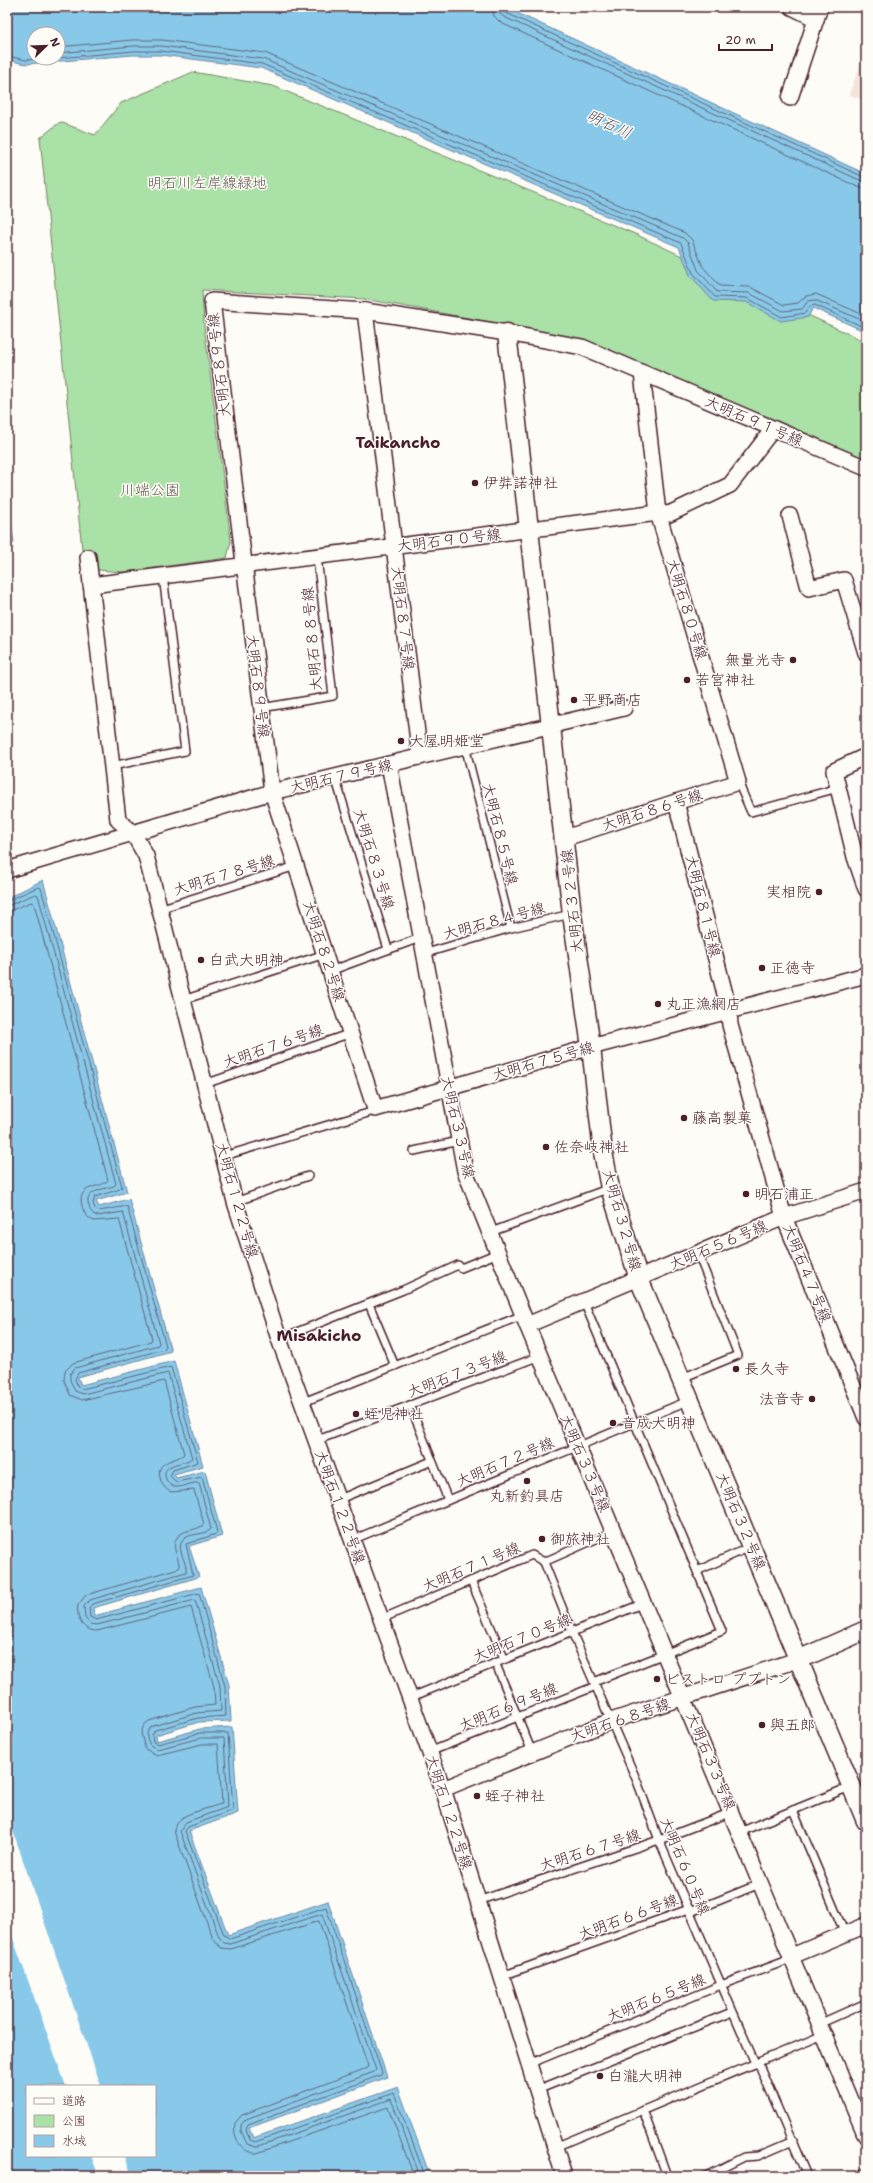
<svg xmlns="http://www.w3.org/2000/svg" width="873" height="2183" font-family="'Shantell Sans','Klee One',sans-serif">
<rect width="100%" height="100%" fill="#fdfcf7"/>
<filter id="ink" filterUnits="userSpaceOnUse"><feTurbulence type="fractalNoise" baseFrequency=".025" numOctaves="2"/><feDisplacementMap in="SourceGraphic" scale="8" xChannelSelector="R" yChannelSelector="G"/><feConvolveMatrix kernelMatrix="1 2 1 2 8 2 1 2 1" color-interpolation-filters="sRGB"/></filter>
<g filter="url(#ink)">
<!-- built -->
<polygon fill="#f5e3dc" points="866,51 866,102 849,94"/>
<!-- green -->
<polygon fill="#a9e1a6" stroke="#7a8068" points="193,72 273,86 635,234 866,342 866,460 507,325 364,299 202,290 204,325 231,541 227,558 124,572 84,569 40,138 60,122 95,135 121,103"/>
<!-- water -->
<g fill="#88c9e9" stroke="#6f859d" fill-rule="evenodd">
<path d="M7,7H504L866,174V332L813,308L808,317L781,321L746,302L713,301L690,275L679,247L261,68L161,55H133L26,64L7,60ZM34,34H58V58H34Z"/>
<polygon points="7,490 14,543 7,544"/>
<path d="M43,880L127,1192L96,1201L99,1207L129,1199L171,1351L78,1377L81,1385L174,1361L203,1466L174,1474L176,1478L205,1471L222,1536L189,1546L199,1577L93,1608L94,1616L201,1587L229,1685L231,1721L199,1722L156,1735L157,1741L200,1729L232,1727L238,1813L189,1831L228,1935L328,1901L387,2077L249,2128L253,2138L398,2087L430,2176H7V898ZM27,2086H155V2156H27Z"/>
</g>
<!-- pier -->
<g fill="#fdfcf7">
<polygon points="7,1814 101,2086 66,2086 7,1922"/>
<polygon points="91,2156 125,2156 132,2176 99,2176"/>
</g>
<g fill="none" stroke-linecap="round" stroke-linejoin="round">
<!-- shore -->
<g stroke="#636377" stroke-width="1">
<polyline points="492,7 494,16 501,23 858,187 866,189"/>
<polyline points="498,7 499,13 504,17 866,183"/>
<polyline points="503,7 506,13 866,178"/>
<polyline points="58,47 132,40 162,40 265,53 685,233 692,240 703,267 720,286 750,287 784,305 798,303 806,296 816,294 866,316"/>
<polyline points="58,53 133,46 161,46 263,59 683,238 688,243 698,270 717,292 749,293 783,311 802,309 808,301 815,300 866,322"/>
<polyline points="7,56 26,60 52,58"/>
<polyline points="58,58 133,51 161,51 262,64 681,243 693,273 715,297 747,298 782,317 805,313 810,306 815,305 866,328"/>
<polyline points="7,901 38,887 41,888 122,1187 120,1189 95,1197 93,1203 95,1209 99,1211 127,1206 166,1346 164,1349 78,1373 75,1379 78,1387 82,1389 171,1367 198,1462 173,1470 170,1476 176,1482 202,1477 217,1532 216,1534 186,1544 193,1575 92,1604 89,1608 90,1617 96,1620 199,1593 225,1686 226,1716 198,1718 155,1730 152,1735 153,1742 158,1744 200,1733 228,1733 233,1810 188,1827 185,1831 224,1935 230,1939 326,1907 382,2073 381,2075 248,2124 246,2130 250,2140 255,2142 394,2093 425,2176"/>
<path d="M7,906L35,894L38,895L116,1184L114,1186C104,1189 83,1191 89,1206C90,1211 92,1214 97,1216L123,1212L159,1343L158,1345L75,1368L70,1374V1380L75,1391L83,1394L168,1373L192,1458C185,1465 157,1462 167,1481C169,1484 171,1486 174,1487C182,1488 191,1482 199,1483L211,1529C205,1536 188,1532 182,1541C176,1550 188,1563 186,1572L90,1600L84,1606L85,1618L90,1624L97,1625L195,1600L220,1686L221,1711L197,1713L153,1726C145,1730 146,1738 150,1745L157,1749L201,1738H224L228,1807L186,1822L180,1831L219,1937L224,1943L230,1944L322,1914L376,2070L374,2072L246,2119L241,2125V2131L247,2144L256,2147L391,2099L420,2176"/>
<path d="M7,912L31,902L34,904L108,1180C101,1189 76,1184 82,1206C84,1213 87,1218 94,1221L119,1219L152,1339L151,1341L73,1363L65,1371L64,1380L70,1395L82,1400L164,1381L184,1454C176,1462 153,1459 161,1481C163,1486 166,1490 171,1492L194,1490L204,1524C197,1532 182,1528 176,1539C171,1549 180,1558 179,1568L86,1595L78,1605C76,1618 82,1631 97,1631L191,1607L214,1687L215,1705L195,1707L149,1721L144,1725L141,1733L145,1749L157,1755L202,1744H218L222,1803C207,1811 176,1811 174,1831L213,1939L221,1948L231,1949L319,1921L368,2066L367,2068L242,2115L235,2123C232,2137 242,2154 257,2153L388,2107L414,2176"/>
</g>
<defs>
<g id="service">
<polyline points="261,708 333,696 317,557"/>
<polyline points="465,746 511,928"/>
<polyline points="112,766 185,751 163,576"/>
<polyline points="335,777 388,949"/>
<polyline points="738,782 751,812 838,788"/>
<polyline points="159,909 296,866"/>
<polyline points="423,954 511,928 571,914"/>
<polyline points="330,971 420,938"/>
<polyline points="183,1000 325,954"/>
<polyline points="205,1084 351,1033"/>
<polyline points="414,1151 459,1141"/>
<polyline points="224,1156 368,1113 375,1109"/>
<polyline points="235,1202 308,1176"/>
<polyline points="491,1232 610,1188"/>
<polyline points="584,1302 722,1631 594,1682"/>
<polyline points="369,1304 395,1366"/>
<polyline points="279,1339 403,1290 458,1265 461,1268 498,1253"/>
<polyline points="682,1378 738,1355 698,1254"/>
<polyline points="301,1403 523,1315"/>
<polyline points="410,1405 448,1500"/>
<polyline points="315,1441 540,1356"/>
<polyline points="337,1500 432,1461"/>
<polyline points="352,1540 690,1400"/>
<polyline points="544,1562 572,1632 637,1781 659,1840 755,2063 760,2067 807,2176"/>
<polyline points="697,1571 750,1547"/>
<polyline points="471,1581 504,1658"/>
<polyline points="381,1619 532,1555 544,1562 614,1531"/>
<polyline points="495,1662 532,1752"/>
<polyline points="409,1698 644,1603"/>
<polyline points="429,1752 596,1686"/>
<polyline points="793,1810 845,1934"/>
<polyline points="740,1832 852,1786"/>
<polyline points="478,1901 659,1840 732,1812"/>
<polyline points="502,1976 689,1909 693,1911 762,1883"/>
<polyline points="819,2024 866,2003"/>
<polyline points="529,2064 721,1985 783,1962 791,1956"/>
<polyline points="537,2090 732,2012"/>
<polyline points="643,2110 667,2176"/>
<polyline points="555,2147 823,2035"/>
<polyline points="706,2176 744,2157 758,2156 793,2141"/>
<polyline points="857,2176 866,2172"/>
</g>
<g id="minor">
<polyline points="792,7 816,19"/>
<polyline points="790,98 820,7"/>
<polyline points="365,311 420,757"/>
<polyline points="866,468 582,347 507,333 365,311 212,301 272,792 375,1109 591,1047 866,975"/>
<polyline points="790,516 809,588 844,580 866,653"/>
<polyline points="88,557 118,820 133,833 146,856 235,1202 279,1339 443,1789 564,2176"/>
<polyline points="91,585 658,513 669,514 730,485 773,429"/>
<polyline points="866,756 834,771 855,857 866,889"/>
<polyline points="389,764 465,1171 527,1325 866,2136"/>
<polyline points="676,802 729,1010 730,1025 784,1217 866,1418"/>
<polyline points="565,838 738,782 658,513 642,373"/>
<polyline points="7,870 272,792 624,708"/>
<polyline points="527,1325 784,1217 866,1191"/>
<polyline points="443,1789 611,1721 800,1659"/>
<polyline points="792,1956 866,1925"/>
</g>
<g id="tertiary">
<polyline points="507,333 572,914 591,1047 603,1152 610,1188 639,1279 866,1821"/>
<polyline points="800,1659 866,1630"/>
</g>
</defs>
<!-- service casing -->
<use href="#service" stroke="#4a1f2b" stroke-width="10"/>
<!-- minor casing -->
<use href="#minor" stroke="#4a1f2b" stroke-width="18"/>
<!-- tertiary casing -->
<use href="#tertiary" stroke="#4a1f2b" stroke-width="21"/>
<!-- service -->
<use href="#service" stroke="#fdfcf7" stroke-width="7"/>
<!-- minor -->
<use href="#minor" stroke="#fdfcf7" stroke-width="15"/>
<!-- tertiary -->
<use href="#tertiary" stroke="#fdfcf7" stroke-width="18"/>
</g>
</g>
<!-- markers -->
<g fill="#4a1f2b" stroke="#fdfcf7" stroke-width="1.5">
<circle cx="475" cy="483" r="4"/>
<circle cx="793" cy="660" r="4"/>
<circle cx="687" cy="680" r="4"/>
<circle cx="574" cy="700" r="4"/>
<circle cx="401" cy="741" r="4"/>
<circle cx="819" cy="892" r="4"/>
<circle cx="201" cy="960" r="4"/>
<circle cx="762" cy="968" r="4"/>
<circle cx="658" cy="1004" r="4"/>
<circle cx="684" cy="1118" r="4"/>
<circle cx="546" cy="1147" r="4"/>
<circle cx="746" cy="1194" r="4"/>
<circle cx="736" cy="1369" r="4"/>
<circle cx="812" cy="1399" r="4"/>
<circle cx="356" cy="1414" r="4"/>
<circle cx="613" cy="1423" r="4"/>
<circle cx="527" cy="1481" r="4"/>
<circle cx="542" cy="1539" r="4"/>
<circle cx="657" cy="1679" r="4"/>
<circle cx="762" cy="1725" r="4"/>
<circle cx="477" cy="1796" r="4"/>
<circle cx="600" cy="2076" r="4"/>
</g>
<g text-anchor="middle" dominant-baseline="central" stroke-width="3" stroke-linejoin="round" paint-order="stroke">
<!-- park labels -->
<g font-size="15" fill="#665950" stroke="#fdfcf7">
<text x="207" y="183">明石川左岸線緑地</text>
<text x="150" y="490">川端公園</text>
</g>
<!-- street labels -->
<g font-size="15" fill="#4a1f2b" stroke="#fdfcf7">
<text transform="translate(219 365) rotate(-97)">大明石８９号線</text>
<text transform="translate(754 421) rotate(23)">大明石９１号線</text>
<text transform="translate(449 540) rotate(-7)">大明石９０号線</text>
<text transform="translate(687 609) rotate(73)">大明石８０号線</text>
<text transform="translate(403 618) rotate(83)">大明石８７号線</text>
<text transform="translate(312 639) rotate(-95)">大明石８８号線</text>
<text transform="translate(258 686) rotate(83)">大明石８９号線</text>
<text transform="translate(341 776) rotate(-13)">大明石７９号線</text>
<text transform="translate(652 810) rotate(-18)">大明石８６号線</text>
<text transform="translate(500 834) rotate(76)">大明石８５号線</text>
<text transform="translate(374 859) rotate(73)">大明石８３号線</text>
<text transform="translate(224 875) rotate(-17)">大明石７８号線</text>
<text transform="translate(572 901) rotate(-96)">大明石３２号線</text>
<text transform="translate(703 906) rotate(76)">大明石８１号線</text>
<text transform="translate(494 921) rotate(-15)">大明石８４号線</text>
<text transform="translate(324 951) rotate(72)">大明石８２号線</text>
<text transform="translate(273 1046) rotate(-19)">大明石７６号線</text>
<text transform="translate(543 1061) rotate(-16)">大明石７５号線</text>
<text transform="translate(458 1127) rotate(77)">大明石３３号線</text>
<text transform="translate(237 1200) rotate(74)">大明石１２２号線</text>
<text transform="translate(622 1220) rotate(74)">大明石３２号線</text>
<text transform="translate(718 1245) rotate(-23)">大明石５６号線</text>
<text transform="translate(807 1273) rotate(68)">大明石４７号線</text>
<text transform="translate(457 1374) rotate(-21)">大明石７３号線</text>
<text transform="translate(505 1462) rotate(-23)">大明石７２号線</text>
<text transform="translate(585 1463) rotate(67)">大明石３３号線</text>
<text transform="translate(340 1507) rotate(70)">大明石１２２号線</text>
<text transform="translate(741 1521) rotate(67)">大明石３２号線</text>
<text transform="translate(471 1567) rotate(-23)">大明石７１号線</text>
<text transform="translate(522 1638) rotate(-22)">大明石７０号線</text>
<text transform="translate(508 1707) rotate(-22)">大明石６９号線</text>
<text transform="translate(620 1720) rotate(-19)">大明石６８号線</text>
<text transform="translate(711 1761) rotate(67)">大明石３３号線</text>
<text transform="translate(449 1812) rotate(72)">大明石１２２号線</text>
<text transform="translate(590 1850) rotate(-18)">大明石６７号線</text>
<text transform="translate(685 1866) rotate(67)">大明石６０号線</text>
<text transform="translate(628 1917) rotate(-20)">大明石６６号線</text>
<text transform="translate(656 1998) rotate(-22)">大明石６５号線</text>
</g>
<!-- poi labels -->
<g font-size="15" fill="#4a1f2b" stroke="#fdfcf7" text-anchor="start">
<text x="483" y="483">伊弉諾神社</text>
<text x="785" y="660" text-anchor="end">無量光寺</text>
<text x="695" y="680">若宮神社</text>
<text x="582" y="700">平野商店</text>
<text x="409" y="741">大屋明姫堂</text>
<text x="811" y="892" text-anchor="end">実相院</text>
<text x="209" y="960">白武大明神</text>
<text x="770" y="968">正徳寺</text>
<text x="666" y="1004">丸正漁網店</text>
<text x="692" y="1118">藤高製菓</text>
<text x="554" y="1147">佐奈岐神社</text>
<text x="754" y="1194">明石浦正</text>
<text x="744" y="1369">長久寺</text>
<text x="804" y="1399" text-anchor="end">法音寺</text>
<text x="364" y="1414">蛭児神社</text>
<text x="621" y="1423">音成大明神</text>
<text x="527" y="1496" text-anchor="middle">丸新釣具店</text>
<text x="550" y="1539">御旅神社</text>
<text x="665" y="1679">ビストロ ププトン</text>
<text x="770" y="1725">與五郎</text>
<text x="485" y="1796">蛭子神社</text>
<text x="608" y="2076">白瀧大明神</text>
</g>
<!-- water labels -->
<g font-size="16" font-style="italic" fill="#5d5264" stroke="#fdfcf7">
<text transform="translate(609 124) rotate(25)">明石川</text>
</g>
<!-- neighbourhood labels -->
<g font-size="16" font-weight="bold" fill="#4a1f2b" stroke="#fdfcf7">
<text x="398" y="442">Taikancho</text>
<text x="319" y="1335">Misakicho</text>
</g>
</g>
<!-- margin -->
<rect width="873" height="2183" fill="none" stroke="#fdfcf7" stroke-width="24"/>
<rect x="12" y="12" width="849" height="2159" fill="none" stroke="#4a1f2b" stroke-width="1.5" filter="url(#ink)"/>
<!-- legend -->
<rect x="26" y="2085" width="130" height="72" fill="#fdfcf7" stroke="#b5a4a5"/>
<rect x="34" y="2098" width="20" height="6" fill="#fdfcf7" stroke="#b5a4a5"/>
<text x="62" y="2105" font-size="12" fill="#4a1f2b">道路</text>
<rect x="34" y="2115" width="20" height="12" fill="#a9e1a6" stroke="#b5a4a5"/>
<text x="62" y="2125" font-size="12" fill="#4a1f2b">公園</text>
<rect x="34" y="2135" width="20" height="12" fill="#88c9e9" stroke="#b5a4a5"/>
<text x="62" y="2145" font-size="12" fill="#4a1f2b">水域</text>
<!-- north arrow -->
<g transform="translate(46 46) rotate(67)"><circle r="19" fill="#fdfcf7" stroke="#b5a4a5"/>
<path d="M0-3L7 15L0 10L-7 15Z" fill="#4a1f2b"/>
<text y="-6" font-size="11" font-weight="bold" text-anchor="middle" fill="#4a1f2b">N</text>
</g>
<!-- scale -->
<path d="M719 44v6h53v-6" fill="none" stroke="#4a1f2b" stroke-width="2"/>
<text x="725" y="44" font-size="12" fill="#4a1f2b" stroke="#fdfcf7" stroke-width="3" paint-order="stroke">20 m</text>
</svg>
